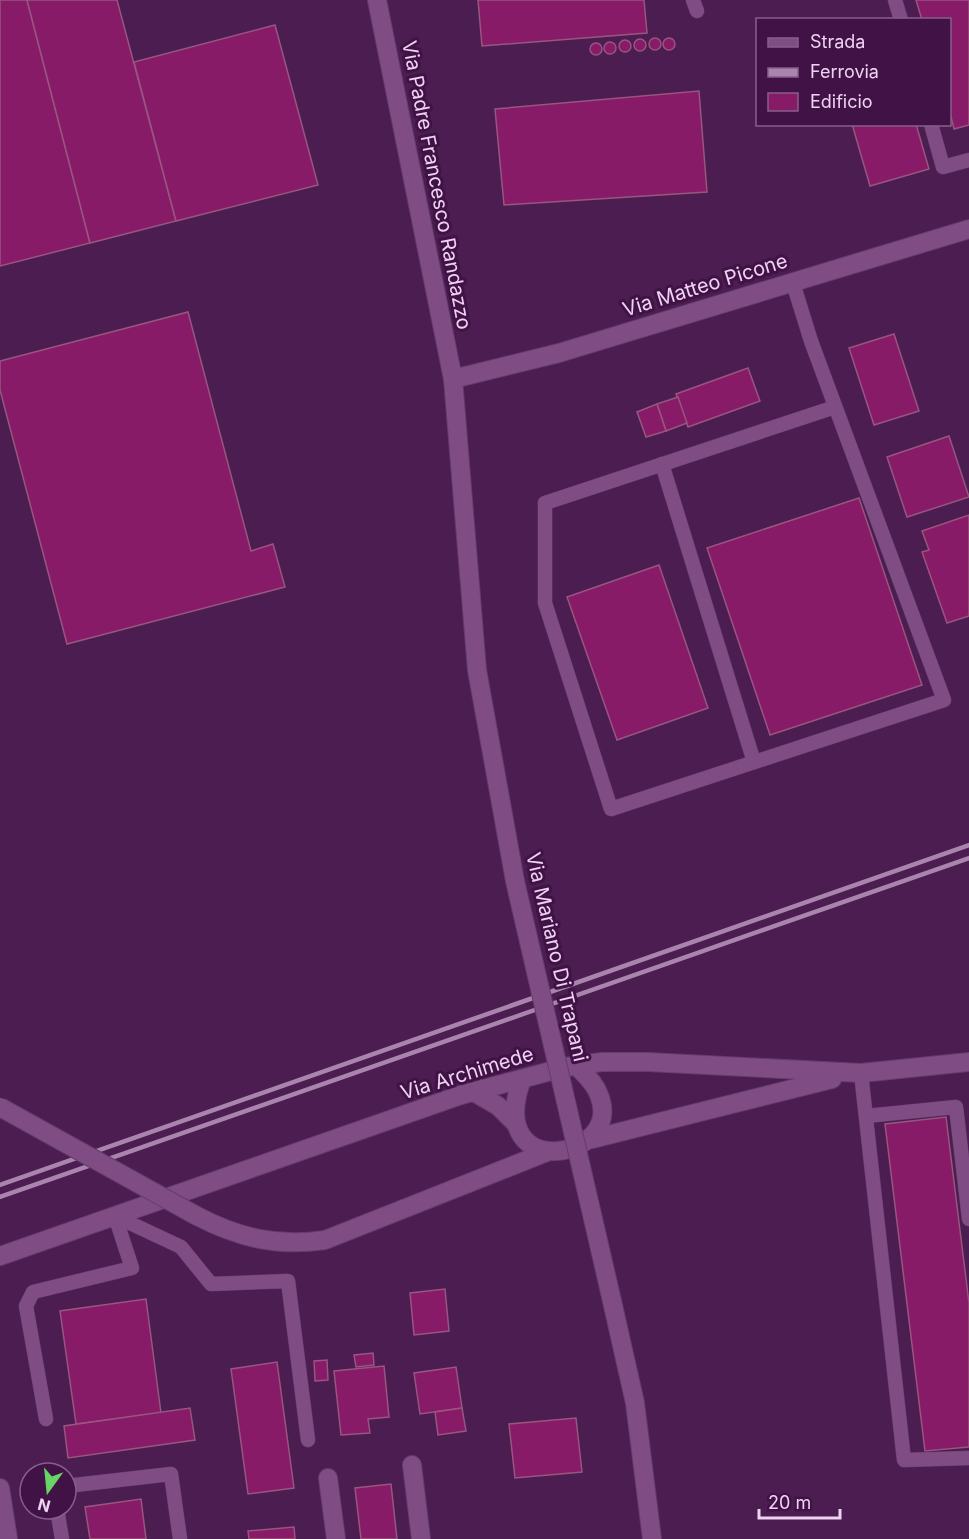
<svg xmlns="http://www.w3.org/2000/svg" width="969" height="1539" font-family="Inter,sans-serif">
<rect width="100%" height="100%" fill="#4b1d51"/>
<!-- building -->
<g fill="#881b68" stroke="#98557f" stroke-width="1.5">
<polygon points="0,0 27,0 90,243 0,266"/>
<polygon points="27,0 117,0 176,221 90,243"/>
<polygon points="478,0 644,0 647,33 482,46"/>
<polygon points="916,0 969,0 969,125 954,129 950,113 950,20 922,20"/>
<polygon points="275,25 318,185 176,221 134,62"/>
<circle cx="655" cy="44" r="6"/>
<circle cx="669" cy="44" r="6"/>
<circle cx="640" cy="45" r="6"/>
<circle cx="625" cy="46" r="6"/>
<circle cx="610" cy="48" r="6"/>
<circle cx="596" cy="49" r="6"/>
<polygon points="699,91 707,192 504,205 495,109"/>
<polygon points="852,124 916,124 929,169 870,186"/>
<polygon points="188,312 251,551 273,544 285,587 67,644 0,390 0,361"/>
<polygon points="894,334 919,411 874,425 849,348"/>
<polygon points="748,368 760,401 688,427 676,394"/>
<polygon points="678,397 687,423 666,431 657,404"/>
<polygon points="657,404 666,431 646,437 637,412"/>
<polygon points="949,436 969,497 907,517 887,457"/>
<polygon points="859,498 922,685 770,735 707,548"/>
<polygon points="969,515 969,616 947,623 922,552 929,550 922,531"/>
<polygon points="659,565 708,708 617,740 567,597"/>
<polygon points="946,1117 969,1303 969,1447 925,1451 885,1124"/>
<polygon points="445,1289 449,1331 414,1335 410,1293"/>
<polygon points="146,1299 161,1413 76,1424 60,1311"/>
<polygon points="373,1353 374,1365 356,1367 354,1355"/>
<polygon points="327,1360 328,1380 315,1381 314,1361"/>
<polygon points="277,1362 294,1488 248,1494 231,1369"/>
<polygon points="384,1366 389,1417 368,1419 370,1433 341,1435 334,1371"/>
<polygon points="456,1367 462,1408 420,1414 414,1373"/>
<polygon points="190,1408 195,1440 68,1458 64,1426"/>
<polygon points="462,1408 466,1431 438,1435 435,1412"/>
<polygon points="576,1418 582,1472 515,1478 509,1424"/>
<polygon points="391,1484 397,1539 361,1539 355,1488"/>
<polygon points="141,1499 146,1539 90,1539 85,1507"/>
<polygon points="294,1527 295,1539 249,1539 248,1531"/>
</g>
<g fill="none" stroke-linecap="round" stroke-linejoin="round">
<defs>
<g id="lane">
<polyline points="693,0 697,11"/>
<polyline points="895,0 901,20"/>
<polyline points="931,124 943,167 969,160"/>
<polyline points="793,283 811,341 944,700 611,809 545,603 545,503 835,407"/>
<polyline points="662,464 754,762"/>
<polyline points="861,1073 904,1460 969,1458"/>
<polyline points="866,1116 956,1107 969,1219"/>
<polyline points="115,1216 181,1247 211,1284 288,1281 308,1440"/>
<polyline points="46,1419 26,1306 33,1292 132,1268 115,1216"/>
<polyline points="66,1486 171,1474 180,1539"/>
<polyline points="57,1509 62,1539"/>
</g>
<g id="street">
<polyline points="377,0 453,379 477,670 515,881"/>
<polyline points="453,379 559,353 969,229"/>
<path d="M522,1079C483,1185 626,1160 599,1095C595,1083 585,1075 577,1066"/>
<polyline points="474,1092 498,1106 516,1124"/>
<polyline points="592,1139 832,1079"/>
<path d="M197,1216C239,1238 278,1247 325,1240L547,1152"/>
<polyline points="0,1256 461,1095 566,1067 602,1062 648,1062 861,1073 969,1062"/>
<polyline points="612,1301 635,1403 652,1539"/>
<polyline points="412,1465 421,1539"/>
<polyline points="328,1478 336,1539"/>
<polyline points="0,1488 8,1539"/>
</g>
</defs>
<!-- lane casing -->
<use href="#lane" stroke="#653c6b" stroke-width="15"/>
<!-- street casing -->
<use href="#street" stroke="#653c6b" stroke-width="20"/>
<!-- lane -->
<use href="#lane" stroke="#7f4d84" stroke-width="14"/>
<!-- street -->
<use href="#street" stroke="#7f4d84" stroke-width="18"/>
<!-- rail -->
<g stroke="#a985ad" stroke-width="4.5">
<polyline points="0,1185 969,845"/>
<polyline points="0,1197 969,858"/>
</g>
<defs>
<g id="street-bridge">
<polyline points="515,881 612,1301"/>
<polyline points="0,1107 197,1216"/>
</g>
</defs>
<!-- street-bridge casing -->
<use href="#street-bridge" stroke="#653c6b" stroke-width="20" stroke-linecap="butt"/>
<!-- street-bridge -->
<use href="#street-bridge" stroke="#7f4d84" stroke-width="18"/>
</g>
<g text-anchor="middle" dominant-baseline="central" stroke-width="6" stroke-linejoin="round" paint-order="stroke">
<!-- street labels -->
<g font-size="20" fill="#efd3f2" stroke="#401246">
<text transform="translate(437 185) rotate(79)">Via Padre Francesco Randazzo</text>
<text transform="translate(705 285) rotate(-17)">Via Matteo Picone</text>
<text transform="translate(557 957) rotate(77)">Via Mariano Di Trapani</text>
<text transform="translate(467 1073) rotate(-17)">Via Archimede</text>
</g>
</g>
<!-- legend -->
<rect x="756" y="18" width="195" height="108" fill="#401246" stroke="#865f8b" stroke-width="1.5"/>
<rect x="768" y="38" width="30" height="9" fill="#7f4d84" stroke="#865f8b" stroke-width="1.5"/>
<text x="810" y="48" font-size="18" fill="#efd3f2">Strada</text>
<rect x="768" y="68" width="30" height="9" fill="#a985ad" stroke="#865f8b" stroke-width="1.5"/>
<text x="810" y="78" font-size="18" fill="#efd3f2">Ferrovia</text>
<rect x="768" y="93" width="30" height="18" fill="#881b68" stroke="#865f8b" stroke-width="1.5"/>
<text x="810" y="108" font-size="18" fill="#efd3f2">Edificio</text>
<!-- north arrow -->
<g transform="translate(48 1491) rotate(195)"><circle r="28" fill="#401246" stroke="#865f8b" stroke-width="1.5"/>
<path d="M0-4.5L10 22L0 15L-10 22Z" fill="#68d465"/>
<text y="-9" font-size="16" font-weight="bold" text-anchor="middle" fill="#efd3f2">N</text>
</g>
<!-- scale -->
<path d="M759 1509v9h81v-9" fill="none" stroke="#efd3f2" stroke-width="3"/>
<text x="768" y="1509" font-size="18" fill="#efd3f2" stroke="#401246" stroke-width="4.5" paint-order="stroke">20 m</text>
</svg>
